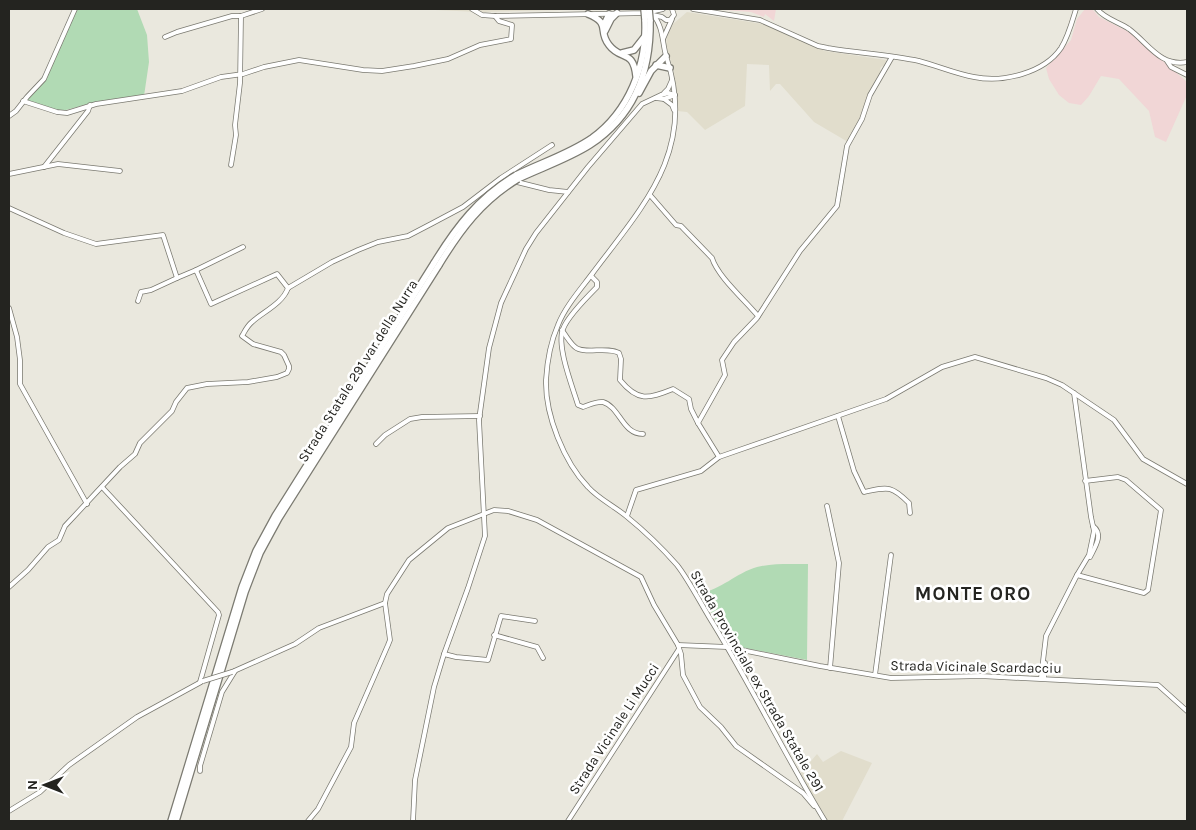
<svg xmlns="http://www.w3.org/2000/svg" width="1196" height="830" font-family="Karla,sans-serif">
<rect width="100%" height="100%" fill="#eae8de"/>
<!-- built -->
<g fill="#e1ddcc">
<polygon points="414,9 609,9 479,12"/>
<polygon points="687,12 763,24 825,51 886,60 885,65 881,67 880,70 883,72 862,117 848,142 814,122 780,84 776,84 770,91 769,65 747,64 745,106 705,130 687,112 677,111 674,72 666,45 667,37 673,24"/>
<polygon points="841,751 872,763 842,821 828,821 800,774 817,754 823,762"/>
</g>
<!-- industrial -->
<g fill="#f1d6d6">
<polygon points="713,9 776,9 774,21 765,14 764,17 751,12"/>
<polygon points="1085,9 1093,10 1099,17 1131,33 1187,82 1187,95 1166,142 1155,137 1149,111 1119,79 1101,76 1089,96 1081,105 1069,103 1059,95 1049,79 1046,68 1071,40 1077,19"/>
</g>
<!-- green -->
<g fill="#b1dab4">
<polygon points="76,9 137,9 147,35 149,62 144,96 92,103 62,111 31,104 26,98 44,78"/>
<path d="M808,564L807,660L740,647L729,643L700,593C721,590 736,573 757,567C773,563 791,564 808,564Z"/>
</g>
<g fill="none" stroke-linecap="round" stroke-linejoin="round">
<defs>
<g id="minor">
<polyline points="472,9 482,15 495,16 646,13 663,9"/>
<path d="M693,9L760,20L818,46L828,48C858,53 890,55 919,61C938,66 956,74 974,77C1003,83 1044,73 1061,48C1068,37 1072,22 1076,9"/>
<path d="M1097,9C1105,19 1119,22 1129,29C1148,43 1160,67 1187,62"/>
<path d="M653,15C664,27 662,45 667,59C697,151 642,207 592,274C580,290 565,307 558,325C551,341 547,363 546,380C545,415 564,462 588,487C599,499 614,506 626,516C642,529 663,549 677,565C689,580 703,608 714,625C753,689 786,757 825,821"/>
<polyline points="653,15 662,17 666,20 670,20 674,15 672,9"/>
<polyline points="165,37 177,32 232,16 241,16 262,9"/>
<polyline points="663,39 672,19"/>
<polyline points="1167,61 1171,67 1187,75"/>
<polyline points="664,93 668,89 672,80"/>
<polyline points="656,98 664,99 675,95"/>
<polyline points="664,99 672,105 674,110"/>
<polyline points="23,101 57,112 67,113 96,104 182,91 221,77 243,74 264,67 299,60 363,70 382,71 414,66 448,59 480,45 511,39 512,25 499,21 495,16"/>
<polyline points="9,116 16,111 27,97 44,79 75,9"/>
<polyline points="231,165 236,135 235,125 240,83 241,16"/>
<polyline points="44,167 88,111 90,105"/>
<polyline points="9,174 58,164 120,171"/>
<polyline points="513,181 549,190 568,192"/>
<path d="M650,195L676,225L681,226L712,258C718,277 745,300 758,316"/>
<polyline points="9,208 64,233 96,244 163,235 177,278 196,270 211,304 277,274 288,288"/>
<polyline points="196,270 243,247"/>
<path d="M591,276L597,282V287C588,296 567,318 563,329C556,346 573,388 578,405L583,407C589,405 596,401 603,402C620,407 622,434 643,434"/>
<polyline points="288,288 332,262 358,250 378,242 408,236 431,224 463,207 501,178 552,145"/>
<polyline points="138,301 141,292 151,290 177,278"/>
<polyline points="9,308 17,337 20,360 20,384 87,504"/>
<path d="M562,330C566,336 570,343 575,347C584,355 607,346 619,353L621,359L620,380C638,402 648,399 673,389L689,399L691,409L698,423"/>
<path d="M838,416L854,471L864,492C888,487 891,485 909,503L910,513"/>
<polyline points="376,444 385,435 410,419 422,417 480,416"/>
<polyline points="719,457 698,423 725,375 722,360 734,342 757,318 800,251 837,206 847,146 862,119 870,95 892,57"/>
<polyline points="102,487 218,612 219,615 200,682"/>
<polyline points="827,506 839,563 830,668"/>
<polyline points="627,516 636,490 701,471 719,457 886,399 942,367 975,357 1046,378 1062,385 1114,420 1143,459 1187,484"/>
<path d="M1090,557C1095,547 1104,534 1093,526"/>
<polyline points="1077,575 1144,593 1148,590 1161,510 1126,480 1118,477 1085,481"/>
<path d="M9,587L28,570L48,547L59,540L65,526L120,467L135,454L140,443L172,411L176,402L187,388L207,384L248,382L277,377L287,373L289,369V366L284,355L281,352L253,344L242,336C245,331 247,326 252,322C263,312 283,303 288,288"/>
<polyline points="494,635 537,647 543,658"/>
<polyline points="678,645 727,647 820,666 891,678 981,676 1158,685 1187,711"/>
<polyline points="444,654 456,657 488,660 501,616 535,621"/>
<polyline points="232,672 295,644 319,628 385,603"/>
<polyline points="875,675 891,555"/>
<polyline points="1041,678 1046,636 1077,575 1089,555 1094,531 1091,517 1074,393"/>
<polyline points="1044,678 1045,663"/>
<polyline points="200,771 200,766 222,692 235,671"/>
<polyline points="9,811 40,792 69,765 137,717 201,682"/>
<polyline points="308,821 318,809 351,747 354,723 388,645 390,640 385,603 387,594 409,560 448,528 494,510 508,511 537,520 641,577 654,605 678,645 681,654 683,675 700,707 721,727 736,746 803,793 814,806"/>
<polyline points="413,821 415,780 434,687 444,654 468,588 485,536 479,420 489,348 501,303 526,249 536,233 588,167 642,104 661,95 668,93 675,95"/>
<polyline points="568,821 679,649"/>
</g>
<g id="highway">
<path d="M588,14C612,24 597,30 609,45C621,61 633,49 636,76"/>
<polyline points="604,25 609,14"/>
<polyline points="605,31 611,19 617,13"/>
<polyline points="622,53 634,50 645,36"/>
<polyline points="656,65 670,68"/>
<polyline points="639,93 651,71 666,56"/>
<path d="M516,175C540,163 569,154 592,138C629,111 647,65 645,20"/>
<path d="M518,179C541,168 568,159 590,145C634,116 651,71 650,20"/>
<polyline points="171,821 242,587 256,551 275,516 434,263"/>
<polyline points="176,821 245,592 260,553 279,518 439,265"/>
</g>
</defs>
<!-- minor casing -->
<use href="#minor" stroke="#7b7a71" stroke-width="5.5"/>
<!-- highway casing -->
<use href="#highway" stroke="#7b7a71" stroke-width="8"/>
<!-- minor -->
<use href="#minor" stroke="#fff" stroke-width="4"/>
<!-- highway -->
<use href="#highway" stroke="#fff" stroke-width="5.5"/>
<defs>
<polyline id="minor-bridge" points="203,681 232,672"/>
<g id="highway-bridge">
<polyline points="644,9 645,20"/>
<polyline points="649,9 650,20"/>
<path d="M434,263C456,227 479,197 516,175"/>
<path d="M439,265C461,229 481,202 518,179"/>
</g>
</defs>
<!-- minor-bridge casing -->
<use href="#minor-bridge" stroke="#7b7a71" stroke-width="5.5" stroke-linecap="butt"/>
<!-- highway-bridge casing -->
<use href="#highway-bridge" stroke="#7b7a71" stroke-width="8" stroke-linecap="butt"/>
<!-- minor-bridge -->
<use href="#minor-bridge" stroke="#fff" stroke-width="4"/>
<!-- highway-bridge -->
<use href="#highway-bridge" stroke="#fff" stroke-width="5.5"/>
</g>
<g text-anchor="middle" dominant-baseline="central" stroke-width="5" stroke-linejoin="round" paint-order="stroke">
<!-- street labels -->
<g font-size="14" fill="#242420" stroke="#fff">
<text transform="translate(358 371) rotate(-58)">Strada Statale 291 var della Nurra</text>
<text transform="translate(976 667) rotate(1)">Strada Vicinale Scardacciu</text>
<text transform="translate(757 681) rotate(60)">Strada Provinciale ex Strada Statale 291</text>
<text transform="translate(614 729) rotate(-57)">Strada Vicinale Li Mucci</text>
</g>
<!-- district labels -->
<g font-size="19" font-weight="bold" letter-spacing="1" fill="#242420" stroke="#fff">
<text x="973" y="594">MONTE ORO</text>
</g>
</g>
<!-- border -->
<rect width="1196" height="830" fill="none" stroke="#242420" stroke-width="20"/>
<!-- north arrow -->
<g transform="translate(45 785) rotate(270)" stroke="#ffffff" stroke-width="4" paint-order="stroke">
<path d="M0-4L9 19L0 12L-9 19Z" fill="#242420"/>
<text y="-8" font-size="14" font-weight="bold" text-anchor="middle" fill="#242420">N</text>
</g>
</svg>
